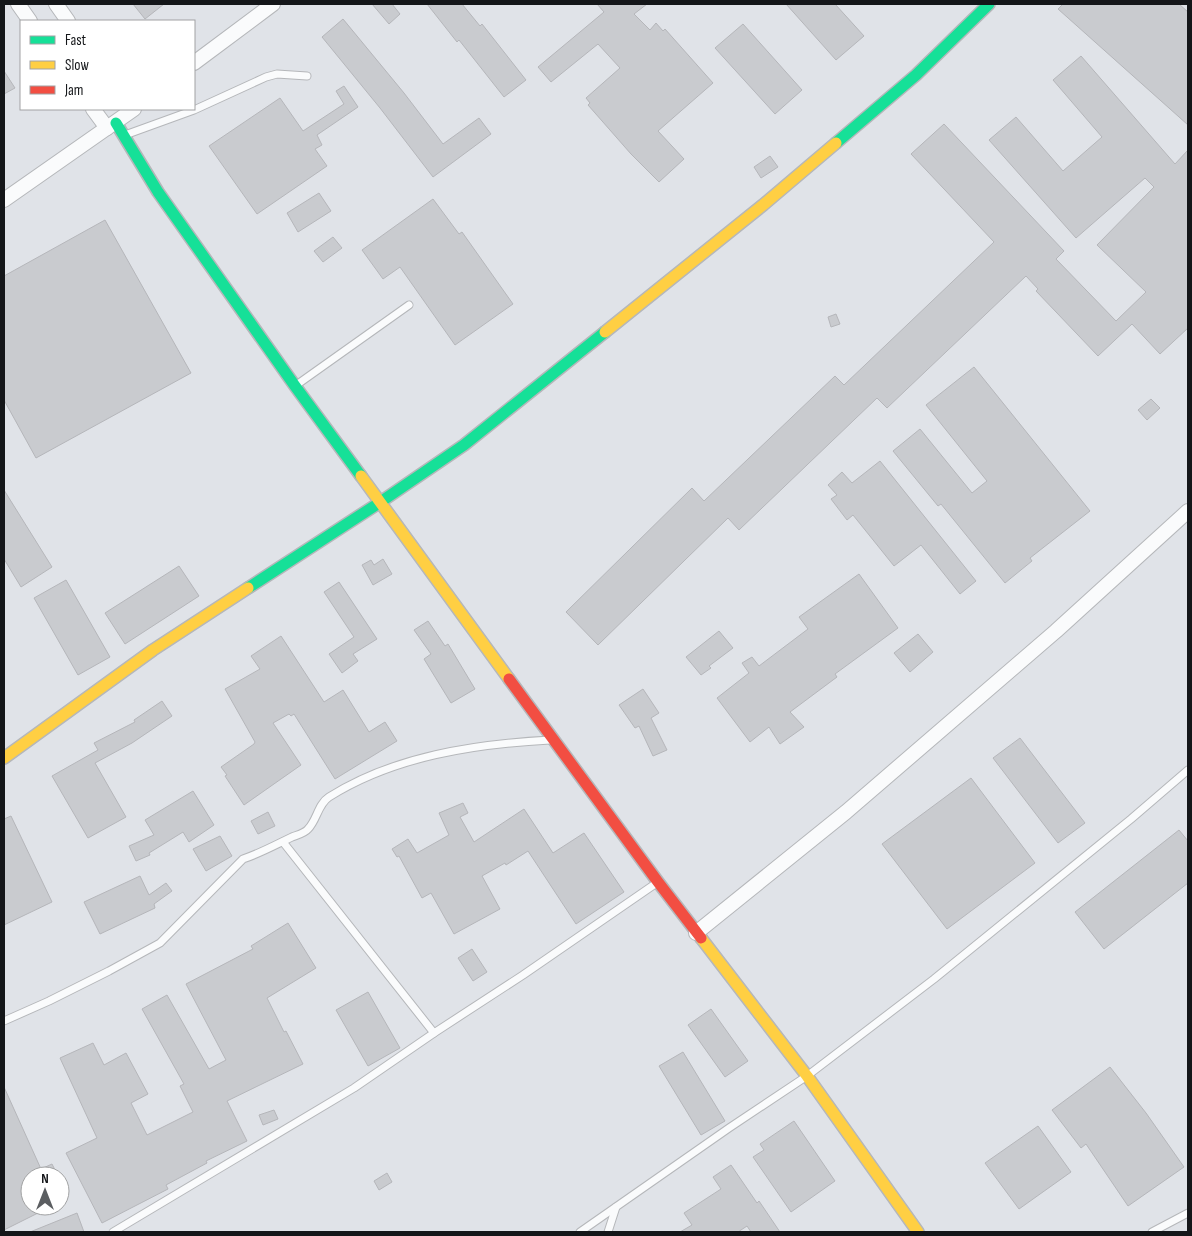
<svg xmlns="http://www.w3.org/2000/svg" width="1192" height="1236" font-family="'Sofia Sans Condensed',sans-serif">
<rect width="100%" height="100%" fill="#e0e3e8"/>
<!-- building -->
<g fill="#c9cbcf" stroke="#b5b6ba">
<polygon points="133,4 164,4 145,19"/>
<polygon points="372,4 392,4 400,14 389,24"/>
<polygon points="427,4 462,4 480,26 482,24 526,80 504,97 459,40 457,42"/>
<polygon points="597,4 647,4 634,14 650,30 656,23 663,31 665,29 713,83 658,131 684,159 659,182 631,154 588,105 590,103 586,98 620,68 598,44 551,82 538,67 604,12"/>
<polygon points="786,4 835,4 864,36 836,60"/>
<polygon points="1063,4 1179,4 1188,12 1188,125 1058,9"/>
<polygon points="343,19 404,93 443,144 479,118 491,134 433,177 380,108 322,37"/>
<polygon points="743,24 802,90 775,114 715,48"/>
<polygon points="1081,56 1175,164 1188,150 1188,328 1160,354 1132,324 1098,356 1036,291 1038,289 1026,276 887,408 877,398 739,530 728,518 598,645 566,612 692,488 704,501 835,376 844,385 994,242 911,154 944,124 1064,251 1056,259 1116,321 1146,292 1097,245 1154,187 1145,178 1076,238 989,140 1016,117 1063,171 1102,137 1053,80"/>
<polygon points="4,71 15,88 4,94"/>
<polygon points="344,86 358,107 317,135 322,145 315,149 327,166 257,214 209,146 280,98 303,131 344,104 336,91"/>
<polygon points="770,156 778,167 761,178 754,167"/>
<polygon points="319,193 331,211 298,232 287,213"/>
<polygon points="433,199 459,234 462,232 513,304 455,345 400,267 383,279 362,250"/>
<polygon points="105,220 191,373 36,458 4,400 4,276"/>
<polygon points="333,237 342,248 323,262 314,251"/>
<polygon points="836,314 840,324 831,327 828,317"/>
<polygon points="974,367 1090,511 1030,558 1032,561 1005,583 941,504 938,506 893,451 920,429 972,493 987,481 926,405"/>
<polygon points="1151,399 1160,408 1147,420 1138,410"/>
<polygon points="880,461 976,581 960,594 921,545 894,566 853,515 847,520 831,499 837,495 828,485 842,472 852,483"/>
<polygon points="4,490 52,567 21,587 4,559"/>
<polygon points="383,559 392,574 373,585 362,565 371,560 374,565"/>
<polygon points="179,566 199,596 125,644 105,613"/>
<polygon points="859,574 898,628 835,674 837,677 790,712 804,727 780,744 769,727 750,742 717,698 749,673 742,663 752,657 759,666 808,629 799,617"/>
<polygon points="66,580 110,657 78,675 34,598"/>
<polygon points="339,582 377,639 353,654 358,661 342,673 329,654 354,637 324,592"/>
<polygon points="428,621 445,646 448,644 475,689 451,703 424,659 431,654 414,630"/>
<polygon points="719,631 733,648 709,666 711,668 701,675 686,657"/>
<polygon points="918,634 933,652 910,672 894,653"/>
<polygon points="281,636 324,702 343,690 369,732 385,722 397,741 335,779 294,714 291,716 289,714 273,723 301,765 244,805 225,776 227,775 221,767 254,744 255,742 225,689 260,669 251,656"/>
<polygon points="643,689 659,713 651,718 667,750 653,756 639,726 635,728 619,705"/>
<polygon points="162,701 172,716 132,743 95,763 126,817 88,838 52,776 98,750 94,743 135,722 134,720"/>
<polygon points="1020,738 1085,823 1058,843 993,758"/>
<polygon points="971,778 1035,863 947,929 882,844"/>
<polygon points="193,791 214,825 189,842 183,832 149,853 150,855 136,861 129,846 154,835 145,820"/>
<polygon points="463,803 468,813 460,817 474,842 524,809 553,853 584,833 624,892 576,924 528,851 506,865 505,863 482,876 500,909 454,934 431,893 422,898 399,856 397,857 392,849 408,839 417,853 449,835 439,813"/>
<polygon points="268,812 275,826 258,834 251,821"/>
<polygon points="11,816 52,902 4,925 4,819"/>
<polygon points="1179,830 1188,841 1188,883 1104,949 1075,912"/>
<polygon points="220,836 232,856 206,871 193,849"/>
<polygon points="140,876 149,895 166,883 172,891 154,904 155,908 100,934 84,902"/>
<polygon points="288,923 316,968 267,998 284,1032 286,1031 303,1064 227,1101 247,1141 206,1161 207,1163 166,1185 168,1189 102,1223 66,1153 97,1138 60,1058 93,1043 104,1065 126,1053 148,1094 131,1103 147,1135 193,1112 180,1086 184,1084 142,1009 167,995 209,1069 226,1060 186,984 253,949 251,946"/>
<polygon points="472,949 487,972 473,981 458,958"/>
<polygon points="368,992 400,1048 368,1066 336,1010"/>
<polygon points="711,1009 748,1061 725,1077 688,1025"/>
<polygon points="683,1052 725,1121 701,1135 659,1066"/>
<polygon points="1110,1067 1146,1113 1184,1167 1128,1206 1086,1144 1081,1148 1052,1110"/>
<polygon points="4,1087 41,1169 52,1164 58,1176 30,1176 30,1206 52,1206 4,1230"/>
<polygon points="274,1110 278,1119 263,1125 259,1115"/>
<polygon points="794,1121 835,1181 791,1212 753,1157 764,1150 760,1144"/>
<polygon points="1038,1126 1071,1172 1019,1209 985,1163"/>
<polygon points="731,1165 757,1203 759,1201 780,1232 751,1232 747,1226 738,1232 680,1232 692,1225 684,1213 721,1189 713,1177"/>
<polygon points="387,1173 392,1182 379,1190 374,1181"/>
<polygon points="77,1213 84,1232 30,1232"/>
</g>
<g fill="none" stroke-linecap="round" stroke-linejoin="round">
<defs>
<g id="lane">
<polyline points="125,135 194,110 266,77 277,74 307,76"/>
<polyline points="295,386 409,305"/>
<polyline points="283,842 434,1033"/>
<path d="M4,1021L49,1001L109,971L160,943L243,859C261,853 275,845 292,837C297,835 305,833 308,829C317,820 318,804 329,797C394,756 475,744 550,740"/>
<polyline points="113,1232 354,1088 434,1033 523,975 658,882"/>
<polyline points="580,1232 729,1128 807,1076 934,979 1131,819 1188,770"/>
<polyline points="608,1232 616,1207"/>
<polyline points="1152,1232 1188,1213"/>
</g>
<g id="street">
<polyline points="18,4 30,21"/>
<polyline points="56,4 68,21"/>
<polyline points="194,63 273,4"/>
<polyline points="93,109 107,128"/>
<polyline points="4,200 134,109"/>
<polyline points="696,933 846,812 1056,631 1188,511"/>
</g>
<g id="fast">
<polyline points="116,123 158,192 295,386 361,476"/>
<polyline points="836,143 916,75 989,4"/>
<polyline points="248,588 379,503 464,445 605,332"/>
</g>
<g id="slow">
<polyline points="605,332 763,205 836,143"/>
<polyline points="361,476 509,679"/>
<polyline points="4,758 153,650 248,588"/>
<polyline points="701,938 807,1076 918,1232"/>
</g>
<polyline id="jam" points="509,679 658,882 701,938"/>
</defs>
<!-- lane casing -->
<use href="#lane" stroke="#b5b7ba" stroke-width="9"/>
<!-- street casing -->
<use href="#street" stroke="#b5b7ba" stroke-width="16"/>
<!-- fast casing -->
<use href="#fast" stroke="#b5b7ba" stroke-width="14"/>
<!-- slow casing -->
<use href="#slow" stroke="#b5b7ba" stroke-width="14"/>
<!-- jam casing -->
<use href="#jam" stroke="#b5b7ba" stroke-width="14"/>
<!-- lane -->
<use href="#lane" stroke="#fafbfc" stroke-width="7"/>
<!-- street -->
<use href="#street" stroke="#fafbfc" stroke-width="14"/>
<!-- fast -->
<use href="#fast" stroke="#16e098" stroke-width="11"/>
<!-- slow -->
<use href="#slow" stroke="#ffcf43" stroke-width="11"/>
<!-- jam -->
<use href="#jam" stroke="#f24e42" stroke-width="11"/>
</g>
<!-- border -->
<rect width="1192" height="1236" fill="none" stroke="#141619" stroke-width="10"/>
<!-- legend -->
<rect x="20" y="20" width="175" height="90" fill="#ffffff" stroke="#a1a2a3"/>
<rect x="30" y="36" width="25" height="8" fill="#16e098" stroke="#a1a2a3"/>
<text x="65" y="45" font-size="15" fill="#141619">Fast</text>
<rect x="30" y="61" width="25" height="8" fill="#ffcf43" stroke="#a1a2a3"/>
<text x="65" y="70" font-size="15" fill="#141619">Slow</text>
<rect x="30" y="86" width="25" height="8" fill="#f24e42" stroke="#a1a2a3"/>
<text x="65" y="95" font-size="15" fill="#141619">Jam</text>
<!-- north arrow -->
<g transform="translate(45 1191)"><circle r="24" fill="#ffffff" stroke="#a1a2a3"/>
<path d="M0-4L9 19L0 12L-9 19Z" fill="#5b5e61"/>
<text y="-8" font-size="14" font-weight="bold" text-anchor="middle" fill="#141619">N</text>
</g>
</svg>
